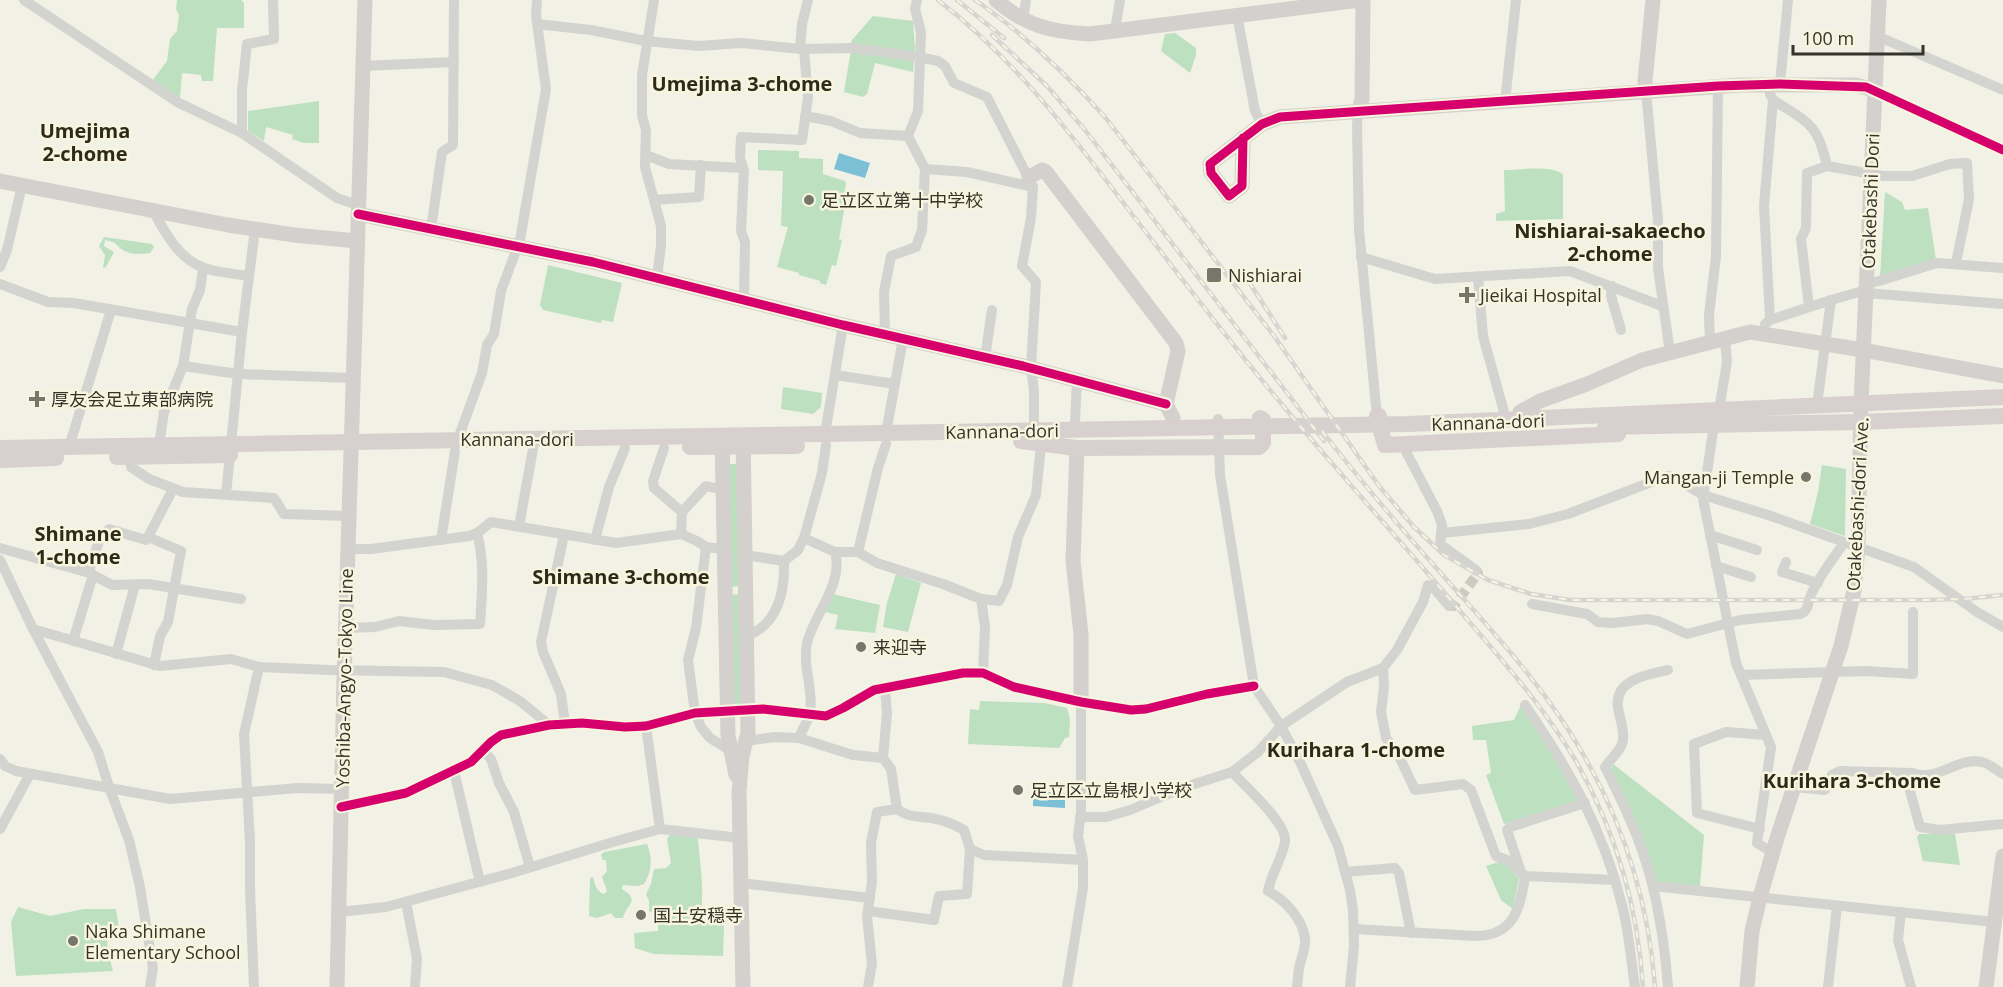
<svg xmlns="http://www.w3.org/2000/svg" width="2003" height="987" font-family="'Open Sans','Noto Sans JP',sans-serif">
<rect width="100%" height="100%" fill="#f2f1e5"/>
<!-- green -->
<g fill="#bce0c0">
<polygon points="177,0 241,0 244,3 244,28 217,28 213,81 202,81 201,75 182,73 180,98 153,80 167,61 170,39 177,31 179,15 176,9"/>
<polygon points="873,16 913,21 915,50 912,53 851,44 852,40"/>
<polygon points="1175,33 1196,48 1196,55 1190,73 1161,51 1165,34"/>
<polygon points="851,50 914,61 913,72 875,63 867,94 863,97 844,92"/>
<polygon points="319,101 319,143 304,143 292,139 293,135 266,127 264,141 248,131 248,111"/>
<polygon points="758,150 799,151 799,158 823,159 823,174 845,181 846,183 844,195 845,205 839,239 842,240 836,266 832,265 826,285 820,283 820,281 799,275 799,273 777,267 788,227 781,226 783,171 758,170"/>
<path d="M1504,170C1521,170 1548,165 1563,174V219L1496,221V214L1505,211Z"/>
<polygon points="1885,192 1902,202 1905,210 1928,208 1936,260 1880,278"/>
<path d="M104,237L152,244L154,247L150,253C143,254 130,255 123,250C114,244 119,243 105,240L104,246L114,252L106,267L103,268L105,255L99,246Z"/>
<polygon points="548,265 622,283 613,322 602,320 601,323 543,310 540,305"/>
<polygon points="783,387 822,393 821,407 813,414 781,409"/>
<polygon points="726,464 738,464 740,582 738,586 732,587"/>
<polygon points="1822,465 1846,469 1845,536 1810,524 1818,492"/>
<polygon points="896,574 921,583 908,632 883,627 887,603"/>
<polygon points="741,594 743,701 738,704 734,704 729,595"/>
<polygon points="832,594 880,605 875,633 835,629 838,615 825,612"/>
<polygon points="980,701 1044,703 1067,708 1070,719 1069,737 1065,738 1059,748 968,744 970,709 979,710"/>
<polygon points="1522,706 1547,743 1578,800 1577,802 1504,824 1486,775 1491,773 1486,740 1473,740 1472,726 1514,720 1520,707"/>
<polygon points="1613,764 1704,835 1700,886 1659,883 1654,878 1611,771"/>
<polygon points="1919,834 1955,834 1960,865 1923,861 1917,837"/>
<path d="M670,835L696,836L698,839C699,856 707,906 698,918L724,926L723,956L654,954L635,948L634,933L658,931V916L649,911V901L646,894L651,884L654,869L666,868L671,863L667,839Z"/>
<path d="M647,844C653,859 652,870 644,884L638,886L623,885L622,889C641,901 627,903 623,918H615L611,913L597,918L589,916L590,878L593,877C595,885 596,891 604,894L607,891L602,877L607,871L606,860H603L601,855L604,852Z"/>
<polygon points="1502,861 1519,878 1513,909 1501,900 1486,866"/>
<polygon points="18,907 50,916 84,909 116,909 119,928 106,930 108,952 113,971 16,976 11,922"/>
</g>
<!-- water -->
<g fill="#7cc0d6">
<polygon points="839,153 870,163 865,178 834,169"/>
<polygon points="1033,791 1065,793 1065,808 1033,806"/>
</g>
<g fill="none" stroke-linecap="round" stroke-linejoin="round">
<!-- street-tunnel -->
<polyline stroke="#cccbc0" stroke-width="10" stroke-dasharray="10 5" stroke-linecap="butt" points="1449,606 1454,606 1478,573 1476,570"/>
<!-- street -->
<g stroke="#d3d3d0" stroke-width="10">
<polyline points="24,0 179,103 242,133 337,198 358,205"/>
<polyline points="654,0 642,75 642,116 646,130 645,167 661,226 661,245 657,278"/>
<polyline points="917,0 915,9 921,32 918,111 908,136 925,169 967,172 1033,187"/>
<polyline points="1237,15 1255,111 1262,124"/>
<polyline points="1023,20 1026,0"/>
<polyline points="537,24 591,30 646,41 698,46 742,43 800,49 853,48 919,57 938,61 945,66 954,83 987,97 1033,187 1031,218 1022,266 1036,282 1031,368 1034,391 1034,426"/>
<polyline points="1115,30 1120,0"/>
<polyline points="1877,36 2003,90"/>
<polyline points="800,49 802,24 808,0"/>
<polyline points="362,66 454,62"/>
<polyline points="1769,84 1770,94 1773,100 1764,206 1770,320"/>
<polyline points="1780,84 1788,0"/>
<polyline points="1874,90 2003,150"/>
<polyline points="1646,91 1658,220 1658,268 1670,353"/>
<path d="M1773,100C1808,122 1818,124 1827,166"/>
<polyline points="1505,102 1516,0"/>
<polyline points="1358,113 1357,125 1359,230 1377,416"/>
<polyline points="805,116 831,121 860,133 908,136"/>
<polyline points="242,133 242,90 247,44 274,39 273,0"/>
<polyline points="646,155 669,164 743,168"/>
<polyline points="654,200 699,197 701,165"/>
<path d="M153,211C165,232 178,258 202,267C216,273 233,273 248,276"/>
<polyline points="431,229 442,152 453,145 454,0"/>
<polyline points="1361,257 1435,279 1570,271 1662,306"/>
<polyline points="0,267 7,250 22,185"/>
<polyline points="1478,277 1483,336 1504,412"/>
<polyline points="0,284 48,302 74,303 242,332"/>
<polyline points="1866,284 1879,281 1937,263 2003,268"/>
<polyline points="1612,286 1611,296 1621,330"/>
<polyline points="1866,293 2003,304"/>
<polyline points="744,300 745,242 741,231 744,170 740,158 741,137 802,140 808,98 804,49"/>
<polyline points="1831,300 1866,290"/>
<polyline points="1809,307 1801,239 1806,228 1807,173 1827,166 1883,176 1912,176 1950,164 1967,163 1969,199 1956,263"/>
<polyline points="1765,324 1770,320 1831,300 1817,405"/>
<polyline points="885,335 884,292 891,256 916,247 922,230 925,169"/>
<polyline points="1710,343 1709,315 1716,256 1718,86"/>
<polyline points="985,358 992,310"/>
<polyline points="183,366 238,374 353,378"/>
<polyline points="835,375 895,384"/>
<polyline points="1719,410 1727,362 1725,339"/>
<polyline points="1218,419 1220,475 1254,686 1281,726 1301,764 1338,846 1350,890 1353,910 1354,946 1350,987"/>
<polyline points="1075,422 1077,380"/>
<polyline points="1714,425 1703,499 1736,663 1771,747 1757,843 1773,853"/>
<polyline points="886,433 903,339"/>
<polyline points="825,434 843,325"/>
<polyline points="458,439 482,373 487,345 494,334 501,291 520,240 546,89 536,15 537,0"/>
<polyline points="231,444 242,332 255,229"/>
<polyline points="1402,444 1437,511 1442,525 1440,544 1476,570"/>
<polyline points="159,445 164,412 183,366 192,309 200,290 203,268"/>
<polyline points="69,447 111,310"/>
<polyline points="664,448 653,481 654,488 682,512 681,534"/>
<polyline points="130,457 131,467 149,479 183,492 274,498 284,514 349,516"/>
<polyline points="226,494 230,455"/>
<polyline points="682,512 706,486 723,490"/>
<polyline points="519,526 533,449"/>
<polyline points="1442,533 1529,524 1568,514 1667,476 1671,476 1703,495 1768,515 1914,567 1977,612 2003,627"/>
<polyline points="564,535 541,642 543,652 561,694 565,724"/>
<polyline points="1710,535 1757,550"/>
<polyline points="804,538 835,552 858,552 877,563 943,584 981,599 999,601 1007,585 1018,537 1036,495 1041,445"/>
<polyline points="441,540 455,451"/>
<polyline points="595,540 609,487 625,448"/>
<polyline points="706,547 696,628 688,660 695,713 701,727 710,738 731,751"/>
<polyline points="0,548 86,572 89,570 93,575 112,585 148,584 241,599"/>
<polyline points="348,549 371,549 469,536 477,533 491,522 616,543 681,534 697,541 706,547 723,549"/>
<polyline points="858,552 878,468 886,444"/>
<polyline points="745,555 784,561 798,550 804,538 822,473 826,445"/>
<polyline points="0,560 33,629 98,752 109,787 129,840 140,887 153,968 150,987"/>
<polyline points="1786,562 1782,572 1818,583"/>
<polyline points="1716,566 1751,577"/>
<polyline points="89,570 100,538 109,529 146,540 148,537"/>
<polyline points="981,599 985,627 983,673"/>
<path d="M1532,604L1587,614L1598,622L1613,623L1647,619L1658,621L1687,634L1740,620L1800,614C1810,610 1807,603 1811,595C1819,576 1833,559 1844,543"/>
<path d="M345,628L375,627L399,621L434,625L480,624C482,594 485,562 477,533"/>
<polyline points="33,629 160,666 231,659 259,667 329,670 444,672 492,685 520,701 549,725"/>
<path d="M747,636C778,624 785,592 784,561"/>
<polyline points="73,641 93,575"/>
<polyline points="116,654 135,585"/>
<polyline points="154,665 160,636 168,622 181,551 148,537 173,489"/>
<polyline points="1383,668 1384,687 1381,712 1386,738 1398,754 1415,790 1463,784 1471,790 1496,856 1507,860 1525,876 1615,880"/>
<polyline points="1741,675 1866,671 1913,674 1913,612"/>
<path d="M1525,705C1569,769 1603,829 1622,905C1629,932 1631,960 1635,987"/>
<polyline points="646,726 660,829"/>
<path d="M799,738C802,730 808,721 810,713C814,690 802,666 807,643C814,614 844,584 835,552"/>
<polyline points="746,741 775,737 799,738 853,755 883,758"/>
<polyline points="483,751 491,759 499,783 514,812 530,867"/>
<polyline points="0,759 5,766 16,771 170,799 298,788 341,789"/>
<polyline points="454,771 480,882"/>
<path d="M1232,772C1245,786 1288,824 1285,842C1282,859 1271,874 1268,891C1285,900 1303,919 1305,939C1306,948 1301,959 1299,968C1298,974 1298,981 1297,987"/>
<polyline points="1905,773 1920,827 1940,830 2003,824"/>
<path d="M1794,787L1825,790L1832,775L1840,771L1913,773C1935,783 1959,756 1982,762C1990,764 1996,770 2003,774"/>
<polyline points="341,807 406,793 471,762 491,742 501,735 549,725 582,723 625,727 646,726 695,713 763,709 826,716 843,708 874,690 963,673 983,673 1014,687 1081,702 1131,710 1146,709 1207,694 1254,686"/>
<polyline points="1080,817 1106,817 1130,810 1185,787 1232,772 1258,752 1281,726 1347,682 1383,668 1397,650 1423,602 1428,585 1432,586 1449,606"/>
<polyline points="0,829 30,774"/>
<polyline points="1760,829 1697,813 1694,744 1726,732 1766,735"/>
<polyline points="970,849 984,855 1083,860"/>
<polyline points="1345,872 1395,868 1399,873 1411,933"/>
<polyline points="1521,872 1507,830 1510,827 1585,803"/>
<polyline points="741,883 870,898"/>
<polyline points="1653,886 1994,922"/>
<polyline points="406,902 417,959 415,987"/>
<path d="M868,911L934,920L939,896L967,894L970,849L964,830C954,824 943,820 931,818C917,816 909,818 897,809"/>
<polyline points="339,912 386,907 512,873 613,842 660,829 740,838"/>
<polyline points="1901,912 1898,940 1911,987"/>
<path d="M1354,929L1475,936C1514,936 1520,909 1525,876"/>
<polyline points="254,987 250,889 250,842 244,734 259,667"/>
<polyline points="868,987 872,964 867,916 872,882 871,843 877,812 897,809 891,769 883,758 887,713 885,688"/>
<polyline points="1067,987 1083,888 1083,860 1078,836 1081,812 1081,702"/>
<path d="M1668,987C1664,935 1656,883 1636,834C1627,811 1616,789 1605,767C1610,760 1619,752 1622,744C1624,739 1623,731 1622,726C1621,720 1619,714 1618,708C1614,679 1647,675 1668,670"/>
<polyline points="1828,987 1837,906"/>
</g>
<!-- secondary -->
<g stroke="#d3d0cd" stroke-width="15">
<path d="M996,0C1026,26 1051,32 1090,34L1360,0"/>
<polyline points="1646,91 1645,81 1653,0"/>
<polyline points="1358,113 1362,99 1363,0"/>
<polyline points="1243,138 1242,186 1229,196 1211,173 1210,164 1262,124 1280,117 1740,85 1856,85 1874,90"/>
<polyline points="1029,177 1042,170 1046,172 1176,343 1178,351 1166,404 1173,418"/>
<polyline points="0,181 228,225 294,235 357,241"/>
<polyline points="358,214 593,262 843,325 1023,366 1166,404"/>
<polyline points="1520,412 1540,401 1587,384 1642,360 1750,332 1863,350 2003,376"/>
<polyline points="743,435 748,733 742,756 739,791 743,987"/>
<polyline points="722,437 728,735 736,775"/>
<polyline points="1077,448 1073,561 1081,634 1081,702"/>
<polyline points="337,987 344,679 365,0"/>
<polyline points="1747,987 1752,931 1760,897 1777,838 1841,646 1854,591 1858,547 1861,403 1879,0"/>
<polyline points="1986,987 2003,856"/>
</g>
<!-- primary -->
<g stroke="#d8d0ce" stroke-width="16">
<polyline points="1379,416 1377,416 1385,445 1618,434"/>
<polyline points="1605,427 1861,422 2003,416"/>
<polyline points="1021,441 1077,448 1259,447 1263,443 1263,420 1260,418"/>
<polyline points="690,447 797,446"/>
<polyline points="0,448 1409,424 2003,397"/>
<polyline points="117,457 230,455"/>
<polyline points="0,460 56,458"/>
</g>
<defs>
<g id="rail">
<path d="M938,0C1013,58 1068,130 1125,205C1179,275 1233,347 1290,414C1346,481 1404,545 1460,611C1502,660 1545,708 1577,763C1616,832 1638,908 1643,987"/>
<polyline points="957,0 1004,38"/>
<path d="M975,0C1023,33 1066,74 1105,117L1274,336L1379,486L1414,527L1444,555L1488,580L1531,594L1570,600H1924L1965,599L2003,595"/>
<polyline points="992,35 1046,85 1085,130 1324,441"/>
<polyline points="1249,282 1285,338"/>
<path d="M1322,431C1359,479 1398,525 1438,570C1492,631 1549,691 1588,763C1627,833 1649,908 1655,987"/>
</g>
</defs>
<!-- rail casing -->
<use href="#rail" stroke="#d6d5d1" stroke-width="4.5"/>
<!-- rail -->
<use href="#rail" stroke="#f8f5df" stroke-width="2" stroke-dasharray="7" stroke-linecap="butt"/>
<defs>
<g id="cycleway">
<polyline points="1243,138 1242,186 1229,196 1211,173 1210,164 1262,124 1280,117 1718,86 1780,84 1866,87 2003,150"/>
<polyline points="358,214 593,262 843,325 1023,366 1166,404"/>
<polyline points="341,807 406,793 471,762 491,742 501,735 549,725 582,723 625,727 646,726 695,713 763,709 826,716 843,708 874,690 963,673 983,673 1014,687 1081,702 1131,710 1146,709 1207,694 1254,686"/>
</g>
</defs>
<!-- cycleway casing -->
<use href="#cycleway" stroke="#f8f5df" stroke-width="13"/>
<!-- cycleway -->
<use href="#cycleway" stroke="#d6006c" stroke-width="9"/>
</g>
<!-- markers -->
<g fill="#77766c" stroke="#f8f5df" stroke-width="2">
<circle cx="809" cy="200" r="6"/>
<rect x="1206" y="267" width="16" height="16" rx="3"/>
<path d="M1464 286h6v6h6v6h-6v6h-6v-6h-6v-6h6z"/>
<path d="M34 390h6v6h6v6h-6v6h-6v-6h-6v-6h6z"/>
<circle cx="1806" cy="477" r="6"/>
<circle cx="861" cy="647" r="6"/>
<circle cx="1018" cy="790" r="6"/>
<circle cx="641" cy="915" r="6"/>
<circle cx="73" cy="941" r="6"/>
</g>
<g text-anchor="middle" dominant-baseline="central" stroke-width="5" stroke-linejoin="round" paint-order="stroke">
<!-- poi labels -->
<g font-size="18" fill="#35332b" stroke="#f8f5df" text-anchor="start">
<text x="821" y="200">足立区立第十中学校</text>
<text x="1228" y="275">Nishiarai</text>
<text x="1480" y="295">Jieikai Hospital</text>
<text x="51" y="399">厚友会足立東部病院</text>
<text x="1794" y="477" text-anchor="end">Mangan-ji Temple</text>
<text x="873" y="647">来迎寺</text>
<text x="1030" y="790">足立区立島根小学校</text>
<text x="653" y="915">国土安穏寺</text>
<text x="85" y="931">Naka Shimane<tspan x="85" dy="21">Elementary School</tspan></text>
</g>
<!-- street labels -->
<g font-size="18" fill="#35332b" stroke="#f8f5df">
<text transform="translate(1870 201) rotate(-88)">Otakebashi Dori</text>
<text transform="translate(1488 422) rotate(-2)">Kannana-dori</text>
<text transform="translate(1002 431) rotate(-1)">Kannana-dori</text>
<text x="517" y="439">Kannana-dori</text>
<text transform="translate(1857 504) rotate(-87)">Otakebashi-dori Ave.</text>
<text transform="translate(344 678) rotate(-89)">Yoshiba-Angyo-Tokyo Line</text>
</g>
<!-- neighbourhood labels -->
<g font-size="20" font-weight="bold" fill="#2d2a19" stroke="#f8f5df">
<text x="742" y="83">Umejima 3-chome</text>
<text x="85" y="130">Umejima<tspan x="85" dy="23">2-chome</tspan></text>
<text x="1610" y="230">Nishiarai-sakaecho<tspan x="1610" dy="23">2-chome</tspan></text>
<text x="78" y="533">Shimane<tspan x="78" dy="23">1-chome</tspan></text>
<text x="621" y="576">Shimane 3-chome</text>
<text x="1356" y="749">Kurihara 1-chome</text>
<text x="1852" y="780">Kurihara 3-chome</text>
</g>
</g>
<!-- scale -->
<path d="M1793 45v9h130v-9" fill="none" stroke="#35332b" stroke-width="3"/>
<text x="1802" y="45" font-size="18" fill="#35332b" stroke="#f8f5df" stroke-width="4.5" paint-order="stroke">100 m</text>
</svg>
